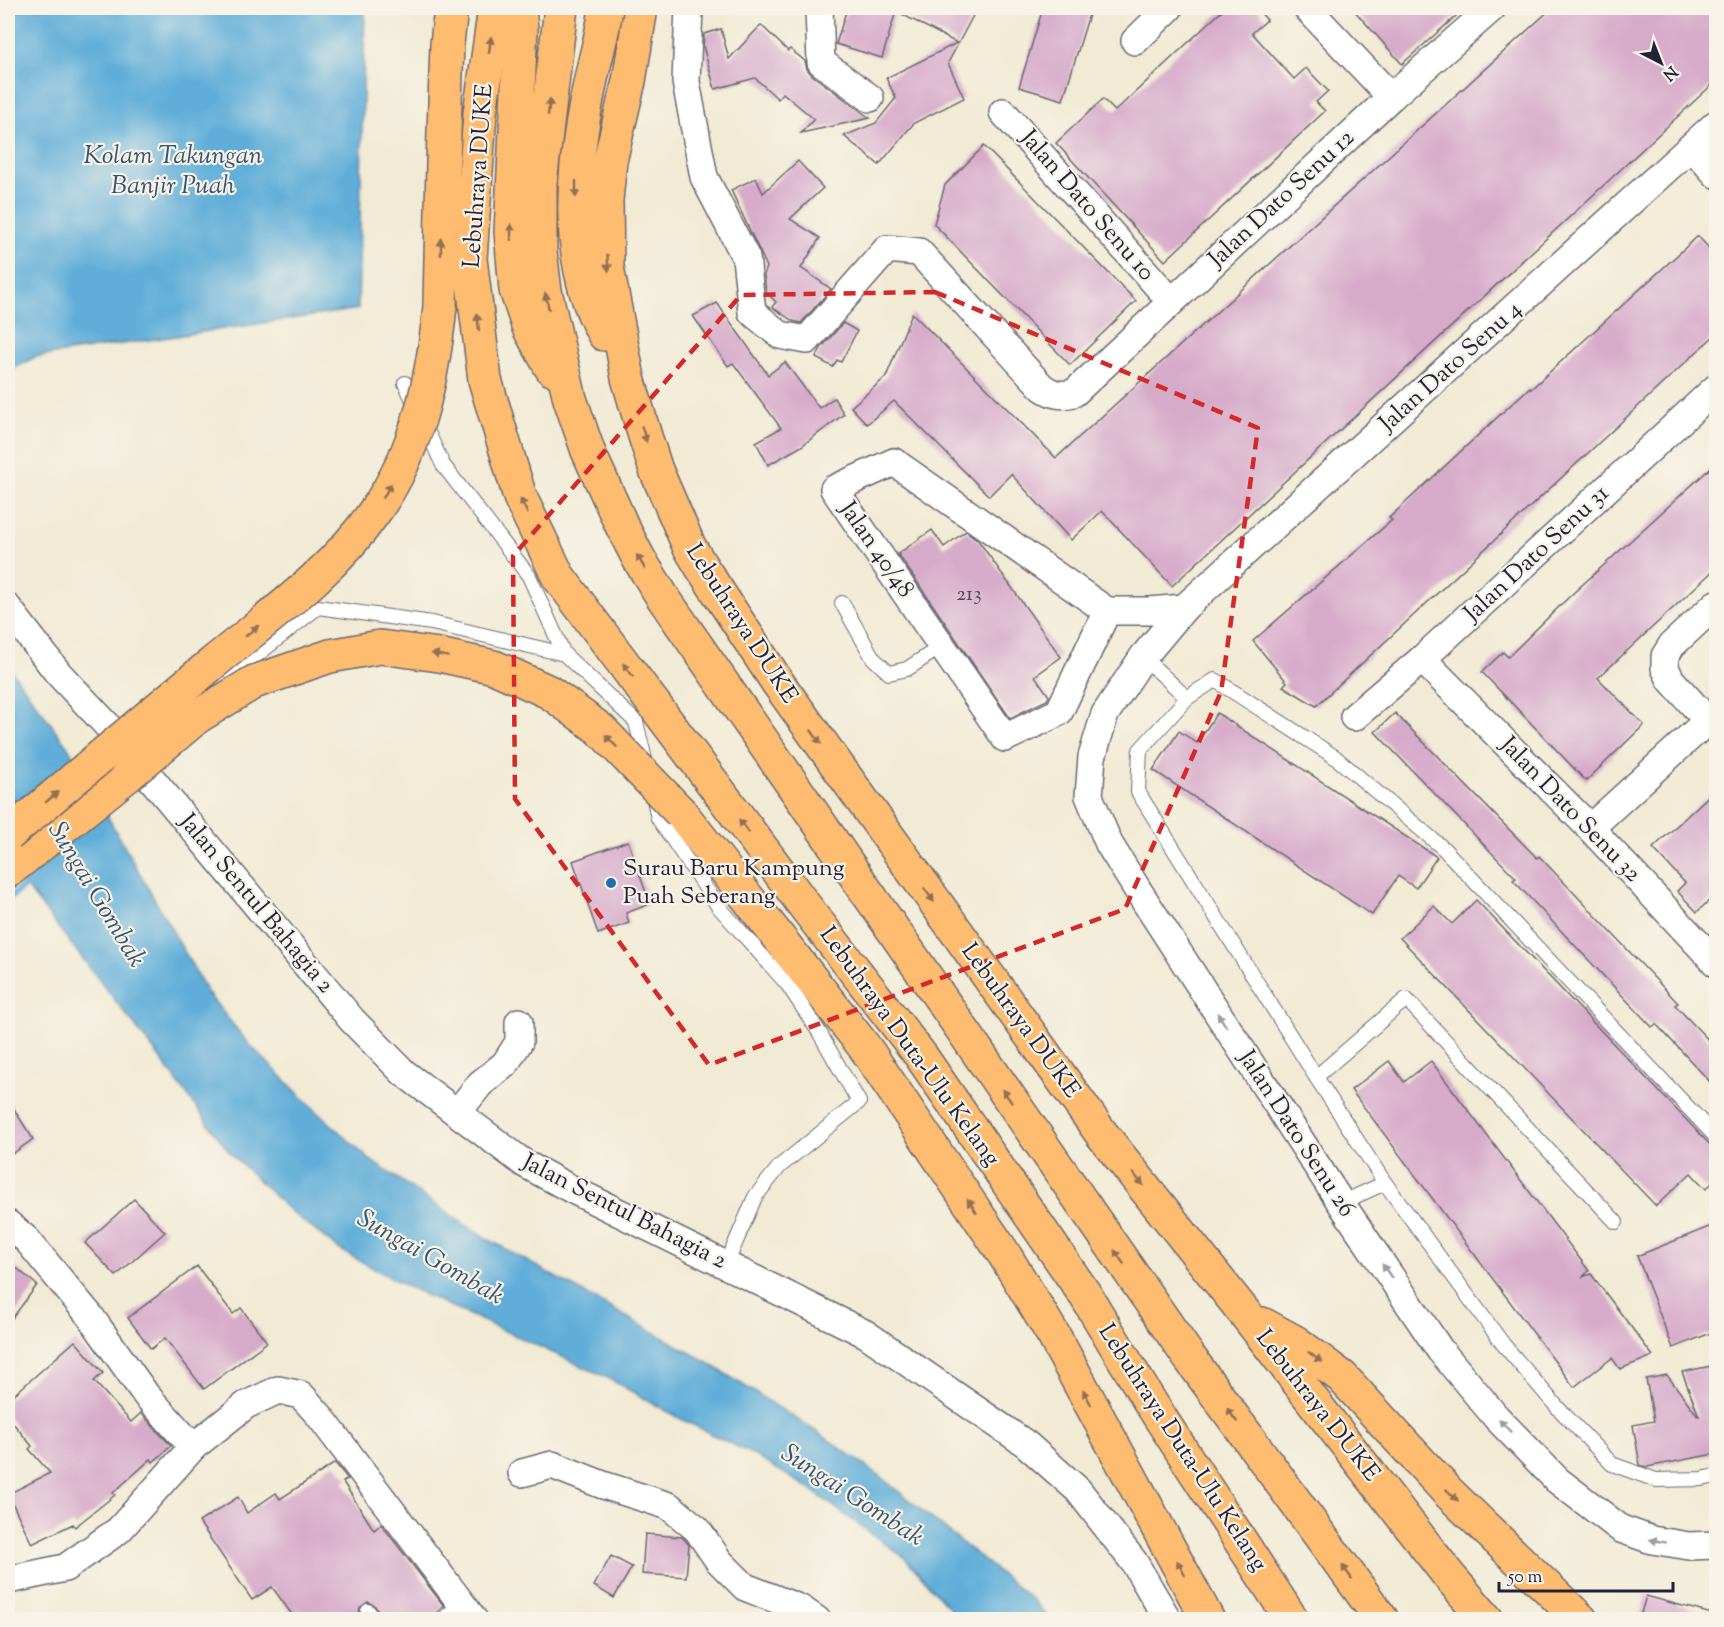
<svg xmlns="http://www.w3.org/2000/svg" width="1724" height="1627" font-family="'Sorts Mill Goudy',serif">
<rect width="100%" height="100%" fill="#f7f3e8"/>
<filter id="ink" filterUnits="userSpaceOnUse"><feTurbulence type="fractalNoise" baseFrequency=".0167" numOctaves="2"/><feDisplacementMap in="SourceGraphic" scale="12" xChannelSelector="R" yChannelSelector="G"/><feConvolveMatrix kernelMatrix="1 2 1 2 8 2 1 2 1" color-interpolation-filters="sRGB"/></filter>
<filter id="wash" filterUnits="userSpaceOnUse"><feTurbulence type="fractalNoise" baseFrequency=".008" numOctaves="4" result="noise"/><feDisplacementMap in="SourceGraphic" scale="24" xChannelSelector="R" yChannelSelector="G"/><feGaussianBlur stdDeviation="1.35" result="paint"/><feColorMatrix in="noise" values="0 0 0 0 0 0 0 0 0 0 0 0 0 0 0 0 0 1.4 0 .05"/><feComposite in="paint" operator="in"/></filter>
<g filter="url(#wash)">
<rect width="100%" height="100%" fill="#f1ead4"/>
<!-- water -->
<g fill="#5eadd8" stroke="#40688a" stroke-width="1.5">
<polygon points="30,8 365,8 358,309 35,357 8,372 8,11"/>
<polygon points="8,666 68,747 209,995 248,1043 308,1103 369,1159 479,1234 705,1361 819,1433 877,1474 1035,1602 1049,1619 959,1619 906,1559 807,1487 750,1453 683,1420 606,1377 406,1286 339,1249 290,1211 230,1153 160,1058 8,863"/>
</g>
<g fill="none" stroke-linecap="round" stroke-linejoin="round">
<!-- stream -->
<polyline stroke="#5eadd8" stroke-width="7" points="8,899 31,880"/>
</g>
<g id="blocks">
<!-- building -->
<g fill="#d6aac9">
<polygon points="847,8 977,8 948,63 964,98 914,123 879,165 844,136 876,123 896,98 886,78 957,43 896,11 882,58 836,44"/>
<polygon points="1043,8 1091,8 1063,100 1019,87"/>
<polygon points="1225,8 1256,8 1267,20 1252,33 1294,79 1306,68 1328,91 1316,102 1325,111 1165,261 1056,143 1103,99 1115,111"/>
<polygon points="1352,8 1465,8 1402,64"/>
<polygon points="1552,8 1716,8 1716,81 1172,586 1102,511 1071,540 1011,474 989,496 894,401 867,424 851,407 886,377 912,313 1056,458"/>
<polygon points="761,25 788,51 790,49 805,61 807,69 812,75 870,118 801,133 814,119 783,93 778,99 755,78 715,89 703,46 704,34 721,29 729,59"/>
<polygon points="984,146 1136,301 1070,365 934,224 945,185"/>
<polygon points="798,161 823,188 790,219 820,238 801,268 831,289 801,323 793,321 772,307 776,302 766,292 764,275 767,267 731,190 756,178 763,193"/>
<polygon points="1698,236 1716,256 1716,334 1316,706 1283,686 1287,682 1253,641 1392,520 1389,518 1530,387 1531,389"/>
<polygon points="717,303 768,375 785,362 819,408 834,398 844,414 800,447 768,465 756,442 781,428 733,363 728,366 693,316"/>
<polygon points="843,323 857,331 841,362 837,360 833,367 816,358 821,348"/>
<polygon points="1716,463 1716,568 1598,678 1644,725 1586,781 1482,672 1503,652 1508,657 1570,596"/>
<polygon points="932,530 944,547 966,531 978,540 1061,657 1035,676 1049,696 1047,700 1010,718 898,554"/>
<polygon points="1217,713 1437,857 1416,888 1398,876 1372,915 1153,770 1179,731 1197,743"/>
<polygon points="1395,713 1537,858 1539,856 1678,1003 1675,1005 1716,1048 1716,1088 1656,1024 1652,1027 1513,880 1516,878 1375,732"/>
<polygon points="1716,789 1716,894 1697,912 1677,891 1685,883 1653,848"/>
<polygon points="628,841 650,904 626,913 629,923 598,934 573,861"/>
<polygon points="1476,900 1716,1151 1716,1179 1706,1189 1691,1173 1656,1206 1400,938 1434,906 1452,924"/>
<polygon points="1389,1061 1404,1082 1431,1061 1589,1271 1582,1277 1591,1274 1653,1356 1620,1369 1612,1358 1574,1387 1351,1090"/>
<polygon points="8,1100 33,1139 8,1157"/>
<polygon points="134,1199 165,1232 116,1276 85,1243"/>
<polygon points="1716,1224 1716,1331 1673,1348 1637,1256"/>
<polygon points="8,1261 37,1285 8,1324"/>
<polygon points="197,1266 233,1314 241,1308 267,1342 204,1389 165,1338 151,1349 128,1318"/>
<polygon points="75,1341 103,1373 94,1381 131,1422 141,1413 171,1446 153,1462 151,1459 113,1493 115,1495 75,1527 73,1524 32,1544 8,1494 50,1473 29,1449 32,1446 8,1417 8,1400"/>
<polygon points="1716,1365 1716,1456 1714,1454 1647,1467 1640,1465 1633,1425 1654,1421 1646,1379 1667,1375 1698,1416 1699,1416 1682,1372"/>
<polygon points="335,1463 348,1479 343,1482 374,1530 381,1524 444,1606 427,1620 383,1620 375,1606 368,1602 360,1608 359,1612 363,1620 296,1620 272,1587 252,1600 199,1522 238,1497 247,1513 276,1493 280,1499"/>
<polygon points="645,1534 682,1537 685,1540 689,1545 686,1577 642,1574"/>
<polygon points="611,1556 632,1567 614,1598 594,1586"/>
<polygon points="1646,1596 1712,1614 1711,1620 1639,1620"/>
</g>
</g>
</g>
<g filter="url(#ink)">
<use href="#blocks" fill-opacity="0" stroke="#6a6871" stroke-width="1.5"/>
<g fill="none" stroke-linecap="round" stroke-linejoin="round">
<defs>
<g id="lane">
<polyline points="405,383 443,465 529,576 564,654"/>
<polyline points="842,603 873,658 889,673 907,669 942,646"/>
<polyline points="1143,657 1187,698 1215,680 1335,757 1443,848 1716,1137"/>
<polyline points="206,695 318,607 432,623 564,654 636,722 647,768"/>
<polyline points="1187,698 1140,750 1138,792 1316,1077 1385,1183 1503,1344 1558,1408 1612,1464 1656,1480 1702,1479 1716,1476"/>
<polyline points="653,795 658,818 718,906 788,985 819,1032 859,1102 780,1166 755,1197 726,1265"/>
<polyline points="1316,1077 1406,999 1616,1222"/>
<polyline points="1341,1203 1385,1183"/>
<polyline points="368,1611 374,1620"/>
<polyline points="442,1620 462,1603"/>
</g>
<g id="street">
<path d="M689,8L686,82L704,177L746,258L752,312L780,335L807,340L887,249L919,252L1042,387C1053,395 1061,396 1074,393L1391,97L1492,8"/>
<polyline points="819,8 821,62 870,98"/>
<polyline points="1307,8 1391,97"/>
<polyline points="1135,41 1169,8"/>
<polyline points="1003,112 1171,301"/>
<polyline points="1716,124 1184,608 1143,657 1105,714 1092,757 1089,796 1109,844 1139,892 1341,1203 1440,1350 1496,1417 1557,1480 1621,1529 1652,1540 1689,1546 1716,1545"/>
<polyline points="1692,147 1716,174"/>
<polyline points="8,608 58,673 106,724 352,1020 404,1073 525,1164 573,1190 866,1334 1026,1444 1078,1490 1134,1562 1168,1620"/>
<polyline points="1107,611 1059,712 1005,738 834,489 894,462 1107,611 1150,611 1184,608"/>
<polyline points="1422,659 1590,828 1716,963"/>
<polyline points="1354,717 1422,659 1716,388"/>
<polyline points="1708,721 1671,680 1665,668 1665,656 1672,645 1716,604"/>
<polyline points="1590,828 1716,713"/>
<polyline points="457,1113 480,1084 505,1064 519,1042 519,1022"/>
<polyline points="8,1224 27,1240 90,1316 146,1395 193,1447 119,1530 65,1568 8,1580"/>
<polyline points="193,1447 246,1405 278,1390 301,1395 319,1415 474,1620"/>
<polyline points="522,1473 552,1465 603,1485 669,1506 697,1529 719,1561 745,1587 801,1609 817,1620"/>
</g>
<g id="highway">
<polyline points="495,8 480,113 470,259 485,380 520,497 558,576 807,909 921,1056 1086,1296 1150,1402 1292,1620"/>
<polyline points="519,8 521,28 511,232 516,290 529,328 552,369"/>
<polyline points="561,8 540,183 540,251 545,291 570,399 588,451 622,526 639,559 662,596 1189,1357 1382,1620"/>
<polyline points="641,8 629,81 610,161 606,200 607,267 628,378 644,433 656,470 689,546 701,566 778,683 1101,1133 1247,1316 1449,1576 1487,1620"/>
<polyline points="440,306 443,162 447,44 451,8"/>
<path d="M604,334C562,259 573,164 590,84C595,58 603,33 606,8"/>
<polyline points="681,813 866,1049 1004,1254 1054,1336 1208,1620"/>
<polyline points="8,871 128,775"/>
<polyline points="1262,1324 1295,1342 1342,1377 1448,1492 1581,1620"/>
</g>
</defs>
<!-- lane casing -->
<use href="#lane" stroke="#6a6871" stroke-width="16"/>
<!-- street casing -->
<use href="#street" stroke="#6a6871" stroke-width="30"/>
<!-- highway casing -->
<use href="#highway" stroke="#6a6871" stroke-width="36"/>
<!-- lane -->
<use href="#lane" stroke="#fff" stroke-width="14"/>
<!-- street -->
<use href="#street" stroke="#fff" stroke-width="27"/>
<!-- highway -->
<use href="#highway" stroke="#febc70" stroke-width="33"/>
<defs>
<g id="highway-bridge">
<polyline points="128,775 197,717 254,682 330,656 380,647 439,655 494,667 549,692 600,729 681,813"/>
<path d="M8,835C76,777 144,720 213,663C270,616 333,572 375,511C418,451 433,377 440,306"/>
</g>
</defs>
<!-- highway-bridge casing -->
<use href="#highway-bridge" stroke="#6a6871" stroke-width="36" stroke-linecap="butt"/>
<!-- highway-bridge -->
<use href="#highway-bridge" stroke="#febc70" stroke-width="33"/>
</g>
<!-- one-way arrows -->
<defs><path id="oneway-solid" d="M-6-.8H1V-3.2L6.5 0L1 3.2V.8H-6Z" transform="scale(1.5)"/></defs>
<g fill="#906f56">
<use href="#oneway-solid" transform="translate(490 45) rotate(-82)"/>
<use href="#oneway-solid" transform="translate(549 107) rotate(-83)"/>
<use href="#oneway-solid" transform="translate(576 189) rotate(90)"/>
<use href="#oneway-solid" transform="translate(511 232) rotate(-91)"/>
<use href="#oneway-solid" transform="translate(441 247) rotate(-89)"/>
<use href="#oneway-solid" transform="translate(608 263) rotate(86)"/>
<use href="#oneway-solid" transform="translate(547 301) rotate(-103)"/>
<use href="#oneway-solid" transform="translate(478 322) rotate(-97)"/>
<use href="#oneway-solid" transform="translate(644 434) rotate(73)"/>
<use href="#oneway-solid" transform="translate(387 491) rotate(-61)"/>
<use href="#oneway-solid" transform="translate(524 506) rotate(-115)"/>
<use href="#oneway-solid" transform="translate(641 562) rotate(-120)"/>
<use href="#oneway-solid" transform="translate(252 631) rotate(-39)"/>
<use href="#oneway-solid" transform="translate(440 655) rotate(-170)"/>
<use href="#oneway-solid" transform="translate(628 670) rotate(-127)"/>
<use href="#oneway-solid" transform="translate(816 737) rotate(54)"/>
<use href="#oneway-solid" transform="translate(611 741) rotate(-134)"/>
<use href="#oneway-solid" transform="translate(52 797) rotate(-40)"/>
<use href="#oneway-solid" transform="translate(744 826) rotate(-127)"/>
<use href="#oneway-solid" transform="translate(929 895) rotate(54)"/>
<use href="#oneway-solid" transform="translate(1007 1096) rotate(-125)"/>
<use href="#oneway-solid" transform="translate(1138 1179) rotate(51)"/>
<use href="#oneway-solid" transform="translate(972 1206) rotate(-124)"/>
<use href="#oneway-solid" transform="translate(1119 1257) rotate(-125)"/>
<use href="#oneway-solid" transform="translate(1315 1357) rotate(37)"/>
<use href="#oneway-solid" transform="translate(1087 1397) rotate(-118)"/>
<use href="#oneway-solid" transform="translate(1232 1415) rotate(-126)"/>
<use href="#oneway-solid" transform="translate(1452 1495) rotate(44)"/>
<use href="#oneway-solid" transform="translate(1181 1568) rotate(-118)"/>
<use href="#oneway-solid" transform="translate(1347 1572) rotate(-126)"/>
</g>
<g fill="#9c9ca7">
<use href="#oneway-solid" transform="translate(1222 1020) rotate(-123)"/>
<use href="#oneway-solid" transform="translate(1387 1271) rotate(-124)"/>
<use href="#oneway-solid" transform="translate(1505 1426) rotate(-134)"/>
<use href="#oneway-solid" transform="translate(1658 1541) rotate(-170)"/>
</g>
</g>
<!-- marked area -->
<path fill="none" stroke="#d62828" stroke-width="4.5" stroke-dasharray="12 8" stroke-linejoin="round" d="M935,292L1258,428L1221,692L1125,909L709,1065L515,799L513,556L741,295Z"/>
<!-- markers -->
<circle fill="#1f6fb2" stroke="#f7f3e8" stroke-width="2" cx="611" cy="883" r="6"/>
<g text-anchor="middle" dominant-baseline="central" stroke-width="4.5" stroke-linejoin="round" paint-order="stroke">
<!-- number labels -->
<g font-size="21" fill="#4f445e">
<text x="969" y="595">213</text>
</g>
<!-- street labels -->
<g font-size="24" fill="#22223b" stroke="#f7f3e8">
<text transform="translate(479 176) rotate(-86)">Lebuhraya DUKE</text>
<text transform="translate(1282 199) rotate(-43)">Jalan Dato Senu 12</text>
<text transform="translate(1087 206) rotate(49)">Jalan Dato Senu 10</text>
<text transform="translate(1451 367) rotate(-42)">Jalan Dato Senu 4</text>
<text transform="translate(876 550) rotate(55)">Jalan 40/48</text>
<text transform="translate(1537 554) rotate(-43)">Jalan Dato Senu 31</text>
<text transform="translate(741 624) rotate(57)">Lebuhraya DUKE</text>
<text transform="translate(1570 810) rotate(46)">Jalan Dato Senu 32</text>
<text transform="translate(256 904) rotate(50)">Jalan Sentul Bahagia 2</text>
<text transform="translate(1020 1021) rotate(54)">Lebuhraya DUKE</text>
<text transform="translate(909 1047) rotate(54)">Lebuhraya Duta-Ulu Kelang</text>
<text transform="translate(1296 1134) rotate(57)">Jalan Dato Senu 26</text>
<text transform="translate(624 1212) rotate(27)">Jalan Sentul Bahagia 2</text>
<text transform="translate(1317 1406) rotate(52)">Lebuhraya DUKE</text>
<text transform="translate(1182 1448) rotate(57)">Lebuhraya Duta-Ulu Kelang</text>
</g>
<!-- poi labels -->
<g font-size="24" fill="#22223b" stroke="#f7f3e8" text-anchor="start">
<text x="623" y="869">Surau Baru Kampung<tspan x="623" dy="28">Puah Seberang</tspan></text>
</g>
<!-- water labels -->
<g font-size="26" font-style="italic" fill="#375372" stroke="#f7f3e8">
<text x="173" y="156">Kolam Takungan<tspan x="173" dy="30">Banjir Puah</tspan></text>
<text transform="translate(96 895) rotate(59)">Sungai Gombak</text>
<text transform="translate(430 1258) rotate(30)">Sungai Gombak</text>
<text transform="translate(852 1496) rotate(33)">Sungai Gombak</text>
</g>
</g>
<!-- margin -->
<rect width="1724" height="1627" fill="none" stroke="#f7f3e8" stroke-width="30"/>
<!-- north arrow -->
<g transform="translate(1661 63) rotate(138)" stroke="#f7f3e8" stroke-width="4.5" paint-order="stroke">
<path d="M0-4.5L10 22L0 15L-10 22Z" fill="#22223b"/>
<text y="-9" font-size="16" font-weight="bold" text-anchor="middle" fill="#22223b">N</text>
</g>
<!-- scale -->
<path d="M1499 1582v9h174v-9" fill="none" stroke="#22223b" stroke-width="3"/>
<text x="1508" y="1582" font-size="18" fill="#22223b" stroke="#f7f3e8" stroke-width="4.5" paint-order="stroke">50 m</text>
</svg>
